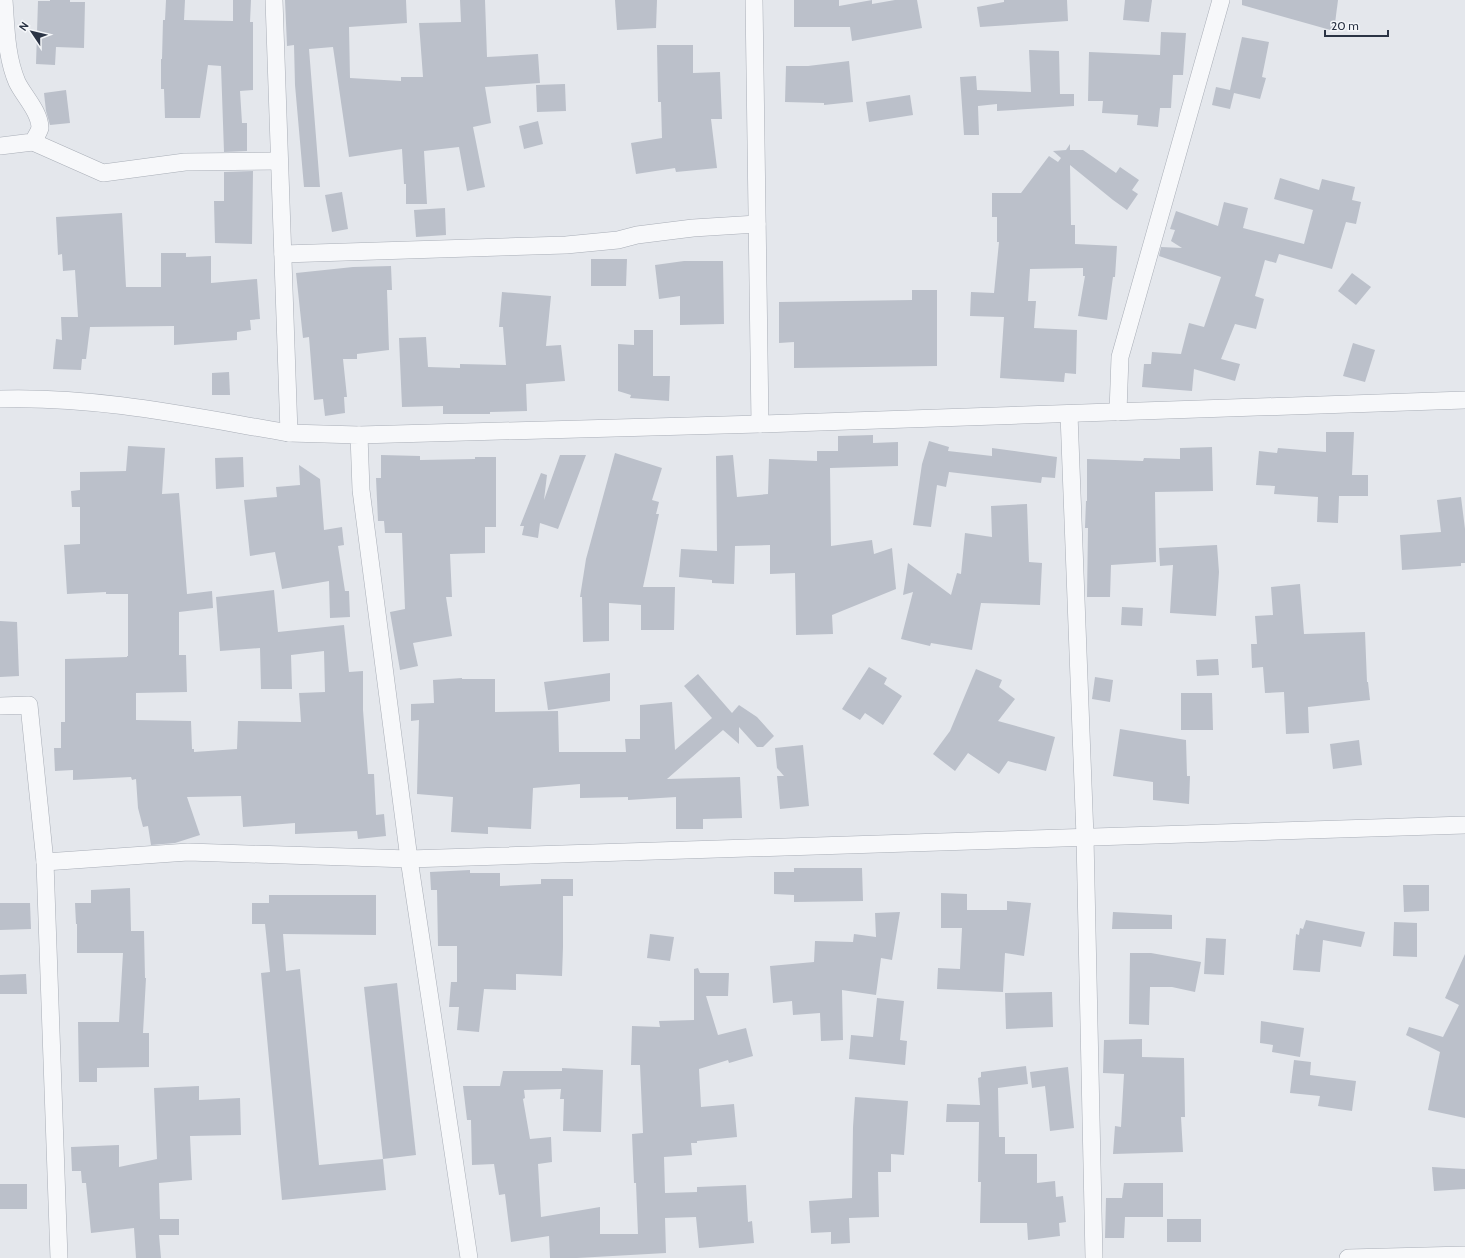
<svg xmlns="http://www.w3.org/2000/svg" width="1465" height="1258" font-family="Cabin,sans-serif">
<rect width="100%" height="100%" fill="#e4e7ec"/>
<!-- building -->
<g fill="#bbc0ca">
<polygon points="50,0 70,0 70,2 85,2 84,48 56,47 55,65 36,64 38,1 50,1"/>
<polygon points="166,0 185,0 184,20 233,21 233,0 251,0 250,22 253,22 253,90 240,91 242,123 247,123 247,151 224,152 221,66 208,65 200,118 165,118 164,89 161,89 161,59 162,59 163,20 165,20"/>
<polygon points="285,0 406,0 407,23 349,27 350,78 401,81 401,77 423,77 419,23 461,22 460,0 485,0 487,57 538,54 540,83 485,87 491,123 473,127 485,187 467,191 459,147 424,151 427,204 406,204 406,184 404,184 402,149 349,157 333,47 309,49 320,187 304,187 295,85 294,45 287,46"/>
<polygon points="615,0 657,0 656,28 617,30"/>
<polygon points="794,0 839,0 839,6 872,0 872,4 895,0 917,0 922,28 852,41 850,27 794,27"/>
<polygon points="1004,0 1067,0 1068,21 980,27 977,7 1004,2"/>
<polygon points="1125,0 1152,0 1149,22 1123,20"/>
<polygon points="1242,0 1338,0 1334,31 1242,5"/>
<polygon points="1161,32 1186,33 1183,75 1173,75 1171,108 1160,108 1158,127 1137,125 1138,115 1102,113 1103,101 1088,101 1089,52 1160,55"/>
<polygon points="1242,37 1269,42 1262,77 1266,78 1260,99 1234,93 1230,109 1212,105 1216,87 1230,90"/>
<polygon points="657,45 693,45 693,73 720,72 722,119 711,119 717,168 676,172 675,168 636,174 631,143 662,138 661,102 658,102"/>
<polygon points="1029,50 1059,51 1060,94 1074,94 1074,106 997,111 997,104 978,106 979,135 964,135 960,77 976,76 977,90 1031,92"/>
<polygon points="849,61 853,102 824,105 824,103 785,102 786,66 808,66"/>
<polygon points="565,84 566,111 537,112 536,85"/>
<polygon points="66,90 70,123 50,125 46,111 44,93"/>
<polygon points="910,95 913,115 869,122 866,102"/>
<polygon points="538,121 543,144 524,149 519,126"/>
<polygon points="1070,144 1070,150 1083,150 1116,173 1120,167 1139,180 1132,190 1138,194 1127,210 1113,200 1070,165 1071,225 1075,225 1075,244 1117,246 1115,277 1113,277 1107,320 1078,316 1085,276 1083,276 1083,268 1030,269 1028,301 1036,301 1034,328 1077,330 1076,374 1065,373 1064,382 1000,378 1004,317 970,316 971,292 994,293 999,242 997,242 997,217 992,217 992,193 1021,193 1049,156 1058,162 1061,158 1053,151 1066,150"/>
<polygon points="253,171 252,244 215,243 214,201 224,201 224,172"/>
<polygon points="1280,178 1319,190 1322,179 1355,187 1352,200 1361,202 1356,224 1346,222 1332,269 1279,254 1276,263 1265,260 1255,296 1264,299 1256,329 1235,324 1221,359 1240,364 1235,381 1194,369 1192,391 1142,387 1144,364 1151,364 1152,352 1181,354 1189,323 1204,327 1221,277 1159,256 1161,247 1182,248 1171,241 1175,230 1170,229 1176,211 1218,226 1224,202 1248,208 1243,228 1304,244 1313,210 1274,199"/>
<polygon points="342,192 348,229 332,232 325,195"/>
<polygon points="445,208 446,235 416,237 414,210"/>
<polygon points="122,213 126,287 161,287 161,253 186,253 186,257 211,256 211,283 257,279 260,319 250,320 251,330 237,332 237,340 174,345 174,326 90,327 86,359 82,359 81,370 53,369 56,339 62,340 61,317 78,317 75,270 63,271 62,254 58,255 56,217"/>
<polygon points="591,259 627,259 626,286 591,286"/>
<polygon points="684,261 723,261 724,324 680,325 680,296 659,299 655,265"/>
<polygon points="391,266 392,290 387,290 389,350 357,354 357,359 343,359 347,397 344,397 345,413 325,416 323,399 314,400 309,337 303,338 296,273 353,267"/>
<polygon points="1352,273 1371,287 1356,305 1338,291"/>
<polygon points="912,290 937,290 937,366 794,368 794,342 779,343 779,302 912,300"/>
<polygon points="502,292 551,296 546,346 561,345 565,381 526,384 527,411 490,412 490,414 443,414 443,406 402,407 399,338 426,337 428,367 460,368 460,364 506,365 503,327 499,327"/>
<polygon points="634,330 653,330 653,376 670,376 669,401 630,398 631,395 618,391 618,344 634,345"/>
<polygon points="1353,343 1375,350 1365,382 1343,376"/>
<polygon points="229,372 230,395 212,395 212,373"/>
<polygon points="1326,432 1354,432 1352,475 1368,475 1368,496 1339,496 1338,523 1317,522 1318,497 1274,494 1275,486 1256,485 1259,451 1277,453 1278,448 1326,452"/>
<polygon points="873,435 873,443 898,442 898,466 830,468 831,546 872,540 874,554 892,548 896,589 832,615 833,634 796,635 795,573 770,574 770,545 735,546 734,584 712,583 712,580 679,577 681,549 717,551 716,456 733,455 737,497 768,494 769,459 817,461 817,451 838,451 838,436"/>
<polygon points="929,441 949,447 948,451 992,456 992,448 1057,457 1055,478 1042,477 1041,483 949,472 946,487 937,485 931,527 913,525 922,464"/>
<polygon points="128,446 165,448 162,494 179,493 187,594 212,591 213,608 179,612 179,655 186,655 187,692 136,693 136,720 191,721 192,749 194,749 194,752 237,749 238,721 301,722 299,693 325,692 324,651 291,655 292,689 261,689 260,648 220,651 216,597 274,590 278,632 344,625 349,672 363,671 363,710 368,774 374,774 376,815 384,814 386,836 358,839 357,831 295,834 295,823 243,827 241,796 187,797 200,835 175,843 151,845 148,826 143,827 138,808 136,779 132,780 131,777 73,780 73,770 55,771 54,748 61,748 61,722 65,722 65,659 127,657 127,656 128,656 128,594 106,594 106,592 67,594 64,545 80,544 80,507 72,507 71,491 80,490 80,472 126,471"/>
<polygon points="1212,447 1213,491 1155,492 1156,562 1111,565 1110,597 1087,597 1088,528 1085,528 1086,501 1087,501 1087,459 1143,461 1144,458 1180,459 1180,448"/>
<polygon points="615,453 662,468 652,500 659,502 656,514 659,514 643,587 675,587 674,630 641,630 641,605 609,603 609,641 583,642 582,597 580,597 586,559"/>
<polygon points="381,455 420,456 420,460 475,459 475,457 496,457 496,527 485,527 485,553 450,554 452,597 446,597 452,636 413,643 418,666 400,670 390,612 405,609 402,533 385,533 384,521 378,521 376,478 381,478"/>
<polygon points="560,455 586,455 558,529 540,523 538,538 522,535 524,526 520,526 541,473 547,475 544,500"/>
<polygon points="243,457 244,487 216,489 215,458"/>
<polygon points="299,465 320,479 324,530 342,527 344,545 338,546 345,591 349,591 350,617 330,618 329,581 282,589 275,552 250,556 244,500 277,497 276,487 300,485"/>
<polygon points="1461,497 1465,529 1465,563 1461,563 1461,566 1402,570 1400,535 1441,532 1437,500"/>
<polygon points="1027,504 1029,562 1042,563 1040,605 981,603 972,650 931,643 930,646 901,639 913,592 903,595 908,563 951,595 957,573 961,574 965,533 992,537 991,506"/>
<polygon points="1217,545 1219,572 1216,616 1170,613 1173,565 1160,566 1159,548"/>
<polygon points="1300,584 1304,634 1365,632 1367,682 1368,682 1370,700 1308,707 1309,733 1286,734 1284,692 1265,693 1263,667 1252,668 1251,644 1257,644 1255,616 1273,615 1271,587"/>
<polygon points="1122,607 1143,608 1142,626 1121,625"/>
<polygon points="0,621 17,622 19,676 0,677"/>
<polygon points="1218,659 1219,675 1197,676 1196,660"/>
<polygon points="869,667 887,678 884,684 902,696 883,725 865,713 860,720 842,709"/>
<polygon points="976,669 1002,680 999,687 1015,699 998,721 1055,737 1046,771 1008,761 999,774 968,753 955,771 933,754 950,731"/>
<polygon points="610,673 610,701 548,710 544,682"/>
<polygon points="698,674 732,713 739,705 757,717 774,736 763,747 757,747 739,727 739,744 723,730 667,779 740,777 742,818 703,819 703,829 676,829 676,797 628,800 628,797 580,798 580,784 533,788 531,829 488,827 488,834 451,832 453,797 417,794 419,720 411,721 411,704 434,703 433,680 462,678 462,679 495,679 495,712 558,711 559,752 626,752 625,739 640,739 640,705 672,702 675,750 712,718 684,686"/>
<polygon points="1095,677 1113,680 1110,702 1092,699"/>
<polygon points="1181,693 1212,693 1213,730 1181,730"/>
<polygon points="1120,729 1186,740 1187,776 1190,776 1189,804 1153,800 1153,782 1113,776"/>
<polygon points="1359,740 1362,765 1333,769 1330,744"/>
<polygon points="803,745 809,806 780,809 777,776 784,776 777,768 775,748"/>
<polygon points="794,868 862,868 863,901 794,902 794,895 774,894 774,872 794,872"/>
<polygon points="470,870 470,873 500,873 500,886 541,884 541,879 573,879 573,896 563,896 563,947 562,976 516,974 516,990 484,989 479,1032 457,1030 459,1007 449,1007 451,982 457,982 457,946 438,946 437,890 431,890 430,872"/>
<polygon points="1403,885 1429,885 1429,911 1404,912"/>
<polygon points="130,888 131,931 144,931 145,978 146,978 143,1033 149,1033 149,1067 97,1068 97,1082 79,1082 78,1022 119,1022 123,953 77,953 77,924 76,924 75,903 91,903 91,890"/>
<polygon points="941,893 967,894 967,910 1007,910 1007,901 1031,903 1024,956 1005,953 1003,992 937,989 938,968 960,969 962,928 941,928"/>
<polygon points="269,895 376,895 376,935 283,934 286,971 300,969 319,1165 383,1159 386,1190 282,1200 261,973 270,972 265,924 252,924 252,903 269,903"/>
<polygon points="0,903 30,903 31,929 0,930"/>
<polygon points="900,912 892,960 881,958 876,995 842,990 843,1040 821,1041 820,1013 793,1015 792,1001 773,1003 770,966 814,962 815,941 853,942 854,934 876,937 875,913"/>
<polygon points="1113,912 1172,915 1172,929 1112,929"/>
<polygon points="1306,920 1365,932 1361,947 1323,940 1320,972 1293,970 1296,934 1299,935 1300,928 1303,929"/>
<polygon points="1394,922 1417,923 1417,957 1393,956"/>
<polygon points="650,934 674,937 670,961 647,958"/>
<polygon points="1206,938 1226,939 1224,975 1204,974"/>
<polygon points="1130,953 1151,953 1201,962 1195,992 1172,987 1150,987 1149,1025 1129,1024"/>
<polygon points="1465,954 1465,1118 1428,1110 1440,1052 1406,1035 1409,1027 1443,1037 1459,1005 1445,998"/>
<polygon points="698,968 700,973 729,973 728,996 706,996 718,1035 746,1028 753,1056 729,1063 728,1060 699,1069 701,1107 734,1104 737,1137 697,1141 697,1143 691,1143 692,1155 664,1157 665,1193 697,1192 697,1187 746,1185 748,1222 752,1221 754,1243 699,1248 696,1217 665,1218 666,1253 577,1258 550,1258 549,1236 511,1242 505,1194 499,1195 494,1164 472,1165 471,1120 467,1120 463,1086 500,1086 503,1071 562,1071 562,1068 603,1070 601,1132 563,1131 564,1099 560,1099 561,1089 524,1090 525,1098 523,1099 530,1139 551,1137 552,1162 538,1164 541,1217 600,1207 600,1234 638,1234 636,1183 634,1183 632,1134 643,1133 640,1065 631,1065 632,1026 660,1027 659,1021 694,1020 694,969"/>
<polygon points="26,974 27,994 0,994 0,975"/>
<polygon points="397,983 416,1155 383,1159 364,987"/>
<polygon points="1052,992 1053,1027 1006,1029 1005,993"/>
<polygon points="877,998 904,1001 900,1040 907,1041 905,1065 849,1059 851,1035 873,1037"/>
<polygon points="1261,1021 1304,1028 1300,1057 1272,1052 1273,1045 1260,1043"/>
<polygon points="1142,1039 1142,1057 1184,1058 1185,1117 1181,1117 1183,1152 1113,1154 1115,1126 1121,1127 1124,1074 1103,1073 1104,1040"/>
<polygon points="1294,1060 1311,1062 1310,1075 1356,1081 1352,1111 1318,1106 1320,1096 1290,1093"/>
<polygon points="1026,1066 1028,1084 998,1088 999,1137 1005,1137 1005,1154 1037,1154 1037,1183 1055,1181 1056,1197 1063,1196 1066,1222 1059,1223 1060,1236 1028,1240 1027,1223 980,1223 981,1182 978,1182 979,1122 946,1122 947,1104 980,1105 978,1078 981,1077 981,1072"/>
<polygon points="1068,1067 1074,1128 1050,1131 1045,1086 1032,1088 1030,1072"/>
<polygon points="199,1086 199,1100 240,1098 241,1135 190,1136 192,1180 159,1183 160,1219 179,1219 179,1235 159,1235 161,1258 136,1258 134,1228 91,1233 86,1183 82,1183 81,1171 72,1171 71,1147 119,1145 119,1167 157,1159 154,1088"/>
<polygon points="855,1097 908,1101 904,1155 891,1154 891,1172 878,1172 879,1217 849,1218 850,1243 831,1244 831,1232 811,1233 809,1201 852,1198 853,1127"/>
<polygon points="1432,1167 1465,1169 1465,1189 1434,1191"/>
<polygon points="1124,1183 1163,1183 1163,1217 1125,1217 1124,1238 1105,1238 1106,1198 1122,1198"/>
<rect x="0" y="1184" width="27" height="25"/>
<rect x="1167" y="1219" width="34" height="23"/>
</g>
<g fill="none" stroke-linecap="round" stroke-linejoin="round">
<defs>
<g id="minor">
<polyline points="274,0 289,433 359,435 361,490 409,859 469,1258"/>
<polyline points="754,0 760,424"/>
<polyline points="33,142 103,173 185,162 279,161"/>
<path d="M0,146L33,142C35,138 39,132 40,128C40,112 23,95 17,82C6,56 6,27 4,0"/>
<polyline points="283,254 566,245 618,240 637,235 693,228 757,224"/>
<path d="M0,399C98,396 194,417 289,433"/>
<polyline points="1118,412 1120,357 1221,0"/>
<polyline points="1069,414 1085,837 1094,1258"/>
<polyline points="359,435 760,424 1465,400"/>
<polyline points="0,706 29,705 45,862 59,1258"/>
<polyline points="45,862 188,852 409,859 1465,825"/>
<polyline points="1348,1258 1465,1255"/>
</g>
</defs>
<!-- minor casing -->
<use href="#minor" stroke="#a9aeb7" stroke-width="18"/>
<!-- minor -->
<use href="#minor" stroke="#f7f8fa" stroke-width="17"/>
</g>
<!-- north arrow -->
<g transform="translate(32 32) rotate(305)" stroke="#f4f6f9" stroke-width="3" paint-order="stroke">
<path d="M0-3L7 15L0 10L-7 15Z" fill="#2b3445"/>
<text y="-6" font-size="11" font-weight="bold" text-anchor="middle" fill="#2b3445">N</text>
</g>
<!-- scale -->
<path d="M1325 30v6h63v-6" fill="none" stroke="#2b3445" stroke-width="2"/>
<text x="1331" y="30" font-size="12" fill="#2b3445" stroke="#f4f6f9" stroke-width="3" paint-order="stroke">20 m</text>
</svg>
